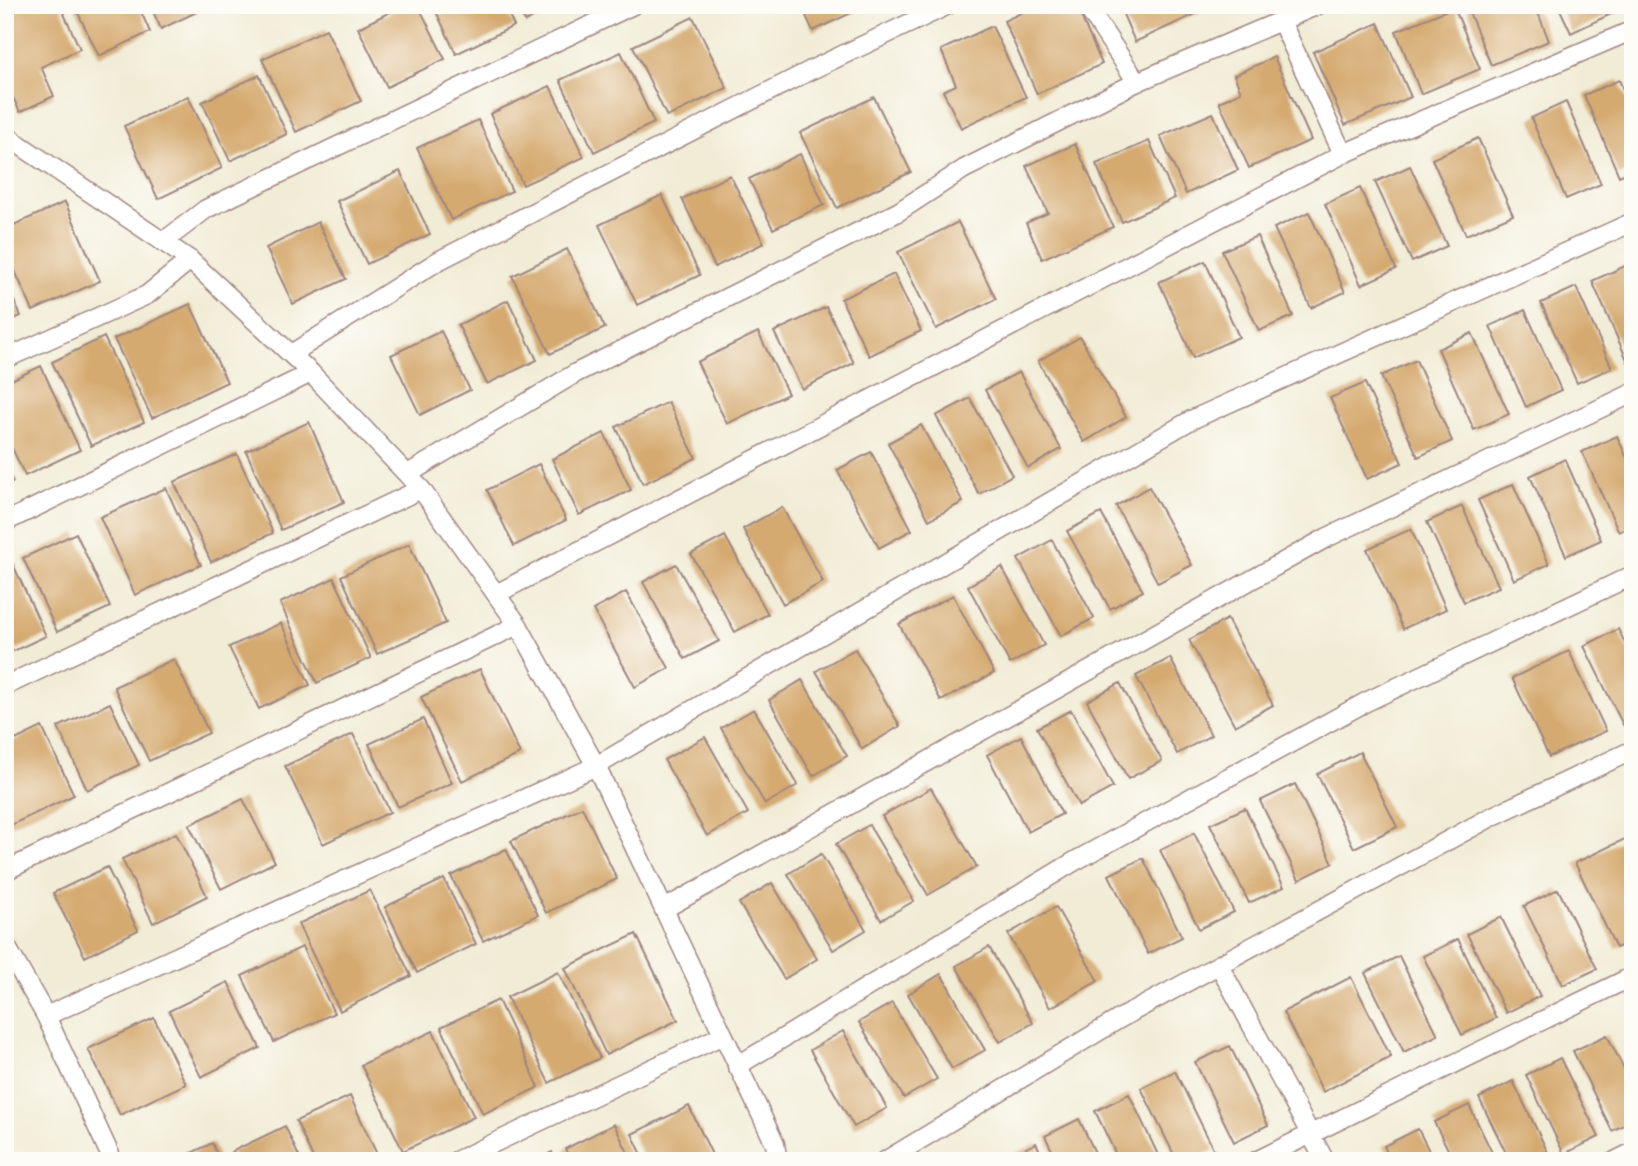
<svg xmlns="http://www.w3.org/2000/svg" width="1638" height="1166" font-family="'Old Standard TT',serif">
<rect width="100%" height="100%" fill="#fdfcf7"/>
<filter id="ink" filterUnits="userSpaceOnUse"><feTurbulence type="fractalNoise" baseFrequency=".0143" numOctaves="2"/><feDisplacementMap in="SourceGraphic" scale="14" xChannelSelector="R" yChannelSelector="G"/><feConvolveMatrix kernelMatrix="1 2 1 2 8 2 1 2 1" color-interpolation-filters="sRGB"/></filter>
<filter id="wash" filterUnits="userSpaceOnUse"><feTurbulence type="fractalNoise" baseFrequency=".00686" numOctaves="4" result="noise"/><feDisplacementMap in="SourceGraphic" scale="28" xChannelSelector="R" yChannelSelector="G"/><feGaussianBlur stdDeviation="1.57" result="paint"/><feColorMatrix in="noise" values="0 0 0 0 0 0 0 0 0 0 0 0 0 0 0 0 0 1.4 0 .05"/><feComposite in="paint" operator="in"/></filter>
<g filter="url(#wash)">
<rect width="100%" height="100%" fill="#f1ecd6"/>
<g id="blocks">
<!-- building -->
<g fill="#d5aa71">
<polygon points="11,5 60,5 80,49 41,67 54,96 20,112 5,81 5,8"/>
<polygon points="74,5 138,5 150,32 99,56"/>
<polygon points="150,5 211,5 161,29"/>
<polygon points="404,5 418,5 445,59 387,87 358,28"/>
<polygon points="433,5 504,5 514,26 456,54"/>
<polygon points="517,5 560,5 525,22"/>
<polygon points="801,5 868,5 813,31"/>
<polygon points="1038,5 1076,5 1102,64 1037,94 1004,21"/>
<polygon points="1119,5 1197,5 1200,12 1135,42"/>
<polygon points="1466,5 1535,5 1549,41 1491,65"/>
<polygon points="1558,5 1630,5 1571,33"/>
<polygon points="1454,7 1480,69 1421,94 1396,31"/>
<polygon points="693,17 727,88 667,117 633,46"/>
<polygon points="1378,23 1411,97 1345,125 1313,52"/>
<polygon points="992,26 1026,97 961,128 943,91 956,85 941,50"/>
<polygon points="326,29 361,101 296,132 262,59"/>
<polygon points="621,52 654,123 594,152 560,80"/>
<polygon points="1274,57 1311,140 1249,168 1219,102 1241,92 1234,75"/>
<polygon points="259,75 287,134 230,161 202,102"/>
<polygon points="1619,80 1633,112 1633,170 1619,176 1584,95"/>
<polygon points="550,86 584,157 523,185 490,114"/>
<polygon points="188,96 222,168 158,199 124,126"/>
<polygon points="874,97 911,172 837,208 800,133"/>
<polygon points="1566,102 1601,184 1566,199 1531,118"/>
<polygon points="1213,113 1238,170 1186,194 1160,136"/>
<polygon points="478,120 512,191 451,220 417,148"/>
<polygon points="1478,138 1513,215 1466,235 1432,159"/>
<polygon points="1149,141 1175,198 1122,222 1096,164"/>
<polygon points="1075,144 1113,227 1042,259 1026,223 1048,213 1026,166"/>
<polygon points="800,154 824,205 773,229 749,179"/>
<polygon points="1410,166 1447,246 1412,262 1375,182"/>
<polygon points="400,171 430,234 367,264 337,201"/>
<polygon points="730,175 764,243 715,267 682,199"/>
<polygon points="1360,188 1396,269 1361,285 1325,204"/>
<polygon points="662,195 700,275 637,305 599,225"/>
<polygon points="65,202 100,281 33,311 5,249 5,229"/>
<polygon points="1309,212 1345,292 1311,308 1274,228"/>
<polygon points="318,222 346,279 293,304 266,248"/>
<polygon points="958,222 996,299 936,329 898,252"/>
<polygon points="1257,236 1293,316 1259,331 1222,251"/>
<polygon points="567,249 605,328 550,354 512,276"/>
<polygon points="1205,261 1239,337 1193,358 1159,282"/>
<polygon points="1627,265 1633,278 1633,359 1628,362 1592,281"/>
<polygon points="894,274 921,331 869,356 841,299"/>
<polygon points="5,281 21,316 5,323"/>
<polygon points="1576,287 1612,368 1577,383 1541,303"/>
<polygon points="508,300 537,360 487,384 458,325"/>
<polygon points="190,304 227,382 152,418 114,339"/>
<polygon points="826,307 854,363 802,389 774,332"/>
<polygon points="1525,310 1561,390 1526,407 1490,326"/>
<polygon points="441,331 470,390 420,415 391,355"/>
<polygon points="758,332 788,394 727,424 697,362"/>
<polygon points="1472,333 1509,414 1474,430 1438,349"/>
<polygon points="104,337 144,422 91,446 52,362"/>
<polygon points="1080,337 1126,417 1084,442 1038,361"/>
<polygon points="1416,360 1452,441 1418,457 1381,376"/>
<polygon points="41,366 80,450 25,476 5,433 5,383"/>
<polygon points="1019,372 1061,449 1028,468 985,390"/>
<polygon points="1365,383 1402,463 1367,479 1330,398"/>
<polygon points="970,398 1012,475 979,494 936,416"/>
<polygon points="668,402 696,458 643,484 616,427"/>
<polygon points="309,422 344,502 281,530 246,451"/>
<polygon points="921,425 963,502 929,520 888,443"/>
<polygon points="604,433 631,490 579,515 552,459"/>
<polygon points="1617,436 1633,471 1633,525 1619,532 1582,452"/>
<polygon points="871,452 912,530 879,548 837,470"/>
<polygon points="237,454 273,533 211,562 174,482"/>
<polygon points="1565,459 1601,540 1566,556 1530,476"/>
<polygon points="539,464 566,520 514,546 487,490"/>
<polygon points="5,465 13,482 5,485"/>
<polygon points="1513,484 1549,564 1514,580 1478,500"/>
<polygon points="1149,487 1192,565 1158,583 1116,506"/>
<polygon points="166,488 201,565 135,595 100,517"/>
<polygon points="1462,506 1499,587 1464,602 1427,522"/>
<polygon points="782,507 823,582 783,604 743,529"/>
<polygon points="1101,513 1143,591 1110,609 1067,531"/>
<polygon points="1411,529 1446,609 1403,629 1367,549"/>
<polygon points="76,533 110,607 57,632 23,558"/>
<polygon points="725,536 768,614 735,632 691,554"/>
<polygon points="1052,540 1094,618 1061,636 1018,559"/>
<polygon points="409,544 446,623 377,654 341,576"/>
<polygon points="12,562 46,636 5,655 5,565"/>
<polygon points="676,564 719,641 685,659 643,582"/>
<polygon points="1002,567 1044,645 1010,664 968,586"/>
<polygon points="334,578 371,658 317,683 280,603"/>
<polygon points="626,592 669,668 635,687 593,610"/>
<polygon points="953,595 994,673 941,701 899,624"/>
<polygon points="1227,619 1273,705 1235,726 1189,640"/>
<polygon points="281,623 310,685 259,709 229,647"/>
<polygon points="1618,629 1633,659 1633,720 1623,725 1584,646"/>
<polygon points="855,649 900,726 862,749 816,671"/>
<polygon points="1569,651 1606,731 1549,757 1512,678"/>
<polygon points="1170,658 1211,735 1177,754 1136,676"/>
<polygon points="174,659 209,733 149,761 114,687"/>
<polygon points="480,669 520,754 462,781 421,697"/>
<polygon points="802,680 847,756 813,776 769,700"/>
<polygon points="1120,683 1162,761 1128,779 1087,701"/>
<polygon points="110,703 139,765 87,790 58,727"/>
<polygon points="754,709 798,785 765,804 721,728"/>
<polygon points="1071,710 1113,787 1079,806 1037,728"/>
<polygon points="423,719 452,783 398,807 369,744"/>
<polygon points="42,727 74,795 9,826 5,818 5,745"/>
<polygon points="353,734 390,812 323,844 285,766"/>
<polygon points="1021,736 1062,814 1028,832 987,755"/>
<polygon points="705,737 748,813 707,836 664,760"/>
<polygon points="1360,752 1397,827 1354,848 1317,774"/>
<polygon points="1295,784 1333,863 1299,880 1260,801"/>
<polygon points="931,788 977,867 928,895 882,816"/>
<polygon points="243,799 275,862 221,889 189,825"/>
<polygon points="582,807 617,879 546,913 511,841"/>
<polygon points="1245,808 1284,887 1249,903 1210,824"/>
<polygon points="869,825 914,901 881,920 836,844"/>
<polygon points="176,833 207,896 153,923 122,859"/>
<polygon points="1194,833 1234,912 1199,929 1160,850"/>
<polygon points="1633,835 1633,941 1616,948 1575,863"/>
<polygon points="506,849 538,915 483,941 451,876"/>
<polygon points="821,854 866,930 833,950 788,874"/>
<polygon points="1143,858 1182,937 1148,954 1109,875"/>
<polygon points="107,867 138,930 85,957 53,893"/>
<polygon points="444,879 476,944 417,973 385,907"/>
<polygon points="772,883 817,959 784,979 739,903"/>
<polygon points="1558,889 1597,969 1563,985 1524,906"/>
<polygon points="370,890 411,976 340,1011 298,924"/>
<polygon points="1056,907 1098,981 1050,1008 1008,934"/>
<polygon points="1501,917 1540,996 1506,1013 1467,934"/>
<polygon points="636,934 678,1020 606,1055 565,968"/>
<polygon points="1458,939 1496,1018 1462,1035 1423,956"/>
<polygon points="302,947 334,1013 274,1042 242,976"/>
<polygon points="989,947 1033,1023 1000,1042 956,966"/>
<polygon points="1399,956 1438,1035 1404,1052 1365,973"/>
<polygon points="558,972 600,1058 549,1083 507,997"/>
<polygon points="941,974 985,1050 952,1069 908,994"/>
<polygon points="1351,977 1391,1057 1323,1092 1283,1012"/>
<polygon points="228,982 260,1048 201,1077 169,1011"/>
<polygon points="498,1000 539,1087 483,1114 441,1027"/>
<polygon points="892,1003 937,1079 904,1098 859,1022"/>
<polygon points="154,1018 186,1084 120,1115 88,1049"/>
<polygon points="433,1031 474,1117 403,1151 361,1065"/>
<polygon points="843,1031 887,1108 854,1127 810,1050"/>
<polygon points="1607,1035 1633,1087 1633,1120 1612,1131 1573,1051"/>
<polygon points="1230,1046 1268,1125 1234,1142 1195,1062"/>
<polygon points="1560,1058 1599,1137 1564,1154 1526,1075"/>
<polygon points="1175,1071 1214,1150 1192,1161 1177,1161 1141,1088"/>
<polygon points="1513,1081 1552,1161 1510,1161 1479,1098"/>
<polygon points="1129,1094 1161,1161 1119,1161 1095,1111"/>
<polygon points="350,1096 380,1161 314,1161 296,1121"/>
<polygon points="1469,1105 1496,1161 1454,1161 1434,1122"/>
<polygon points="689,1106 715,1161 645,1161 632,1134"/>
<polygon points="1079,1119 1099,1161 1057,1161 1045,1136"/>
<polygon points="614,1124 632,1161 571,1161 565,1149"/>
<polygon points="285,1126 301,1161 235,1161 231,1152"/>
<polygon points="1418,1129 1434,1161 1391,1161 1384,1146"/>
<polygon points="212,1143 220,1161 175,1161"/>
<polygon points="1036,1143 1045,1161 1000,1161"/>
<polygon points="552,1152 556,1161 534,1161"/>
</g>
</g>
</g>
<g filter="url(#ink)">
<use href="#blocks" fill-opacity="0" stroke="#9e8680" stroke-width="2"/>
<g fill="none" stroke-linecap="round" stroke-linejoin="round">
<defs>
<g id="service">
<polyline points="1086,5 1137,82"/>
<polyline points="1281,21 1343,154"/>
<polyline points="5,135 190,260 311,373 421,489 518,625 596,766 775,1144 778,1161"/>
<polyline points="163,242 206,209 633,5"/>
<polyline points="291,354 438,261 811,70 948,5"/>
<polyline points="5,359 147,295 190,260"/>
<polyline points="408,474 576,373 898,212 964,169 1137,82 1318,5"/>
<polyline points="5,522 311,373"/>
<polyline points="496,594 1343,154 1633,30"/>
<polyline points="5,686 421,489"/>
<polyline points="5,871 518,625"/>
<polyline points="664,909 1326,538 1633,393"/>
<polyline points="5,944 46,1016 113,1161"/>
<polyline points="1219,965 1325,1161"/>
<polyline points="46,1016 596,766 1191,420 1633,222"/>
<polyline points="737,1066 1075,861 1366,702 1633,575"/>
<polyline points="456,1161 723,1035"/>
<polyline points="885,1161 1119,1019 1493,816 1633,750"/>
<polyline points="1256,1161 1633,976"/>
<polyline points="1615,1161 1633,1152"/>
</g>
</defs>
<!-- service casing -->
<use href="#service" stroke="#9e8680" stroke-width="21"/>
<!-- service -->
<use href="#service" stroke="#fff" stroke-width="18"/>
</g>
</g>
<!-- margin -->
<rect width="1638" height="1166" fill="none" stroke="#fdfcf7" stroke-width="28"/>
</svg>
